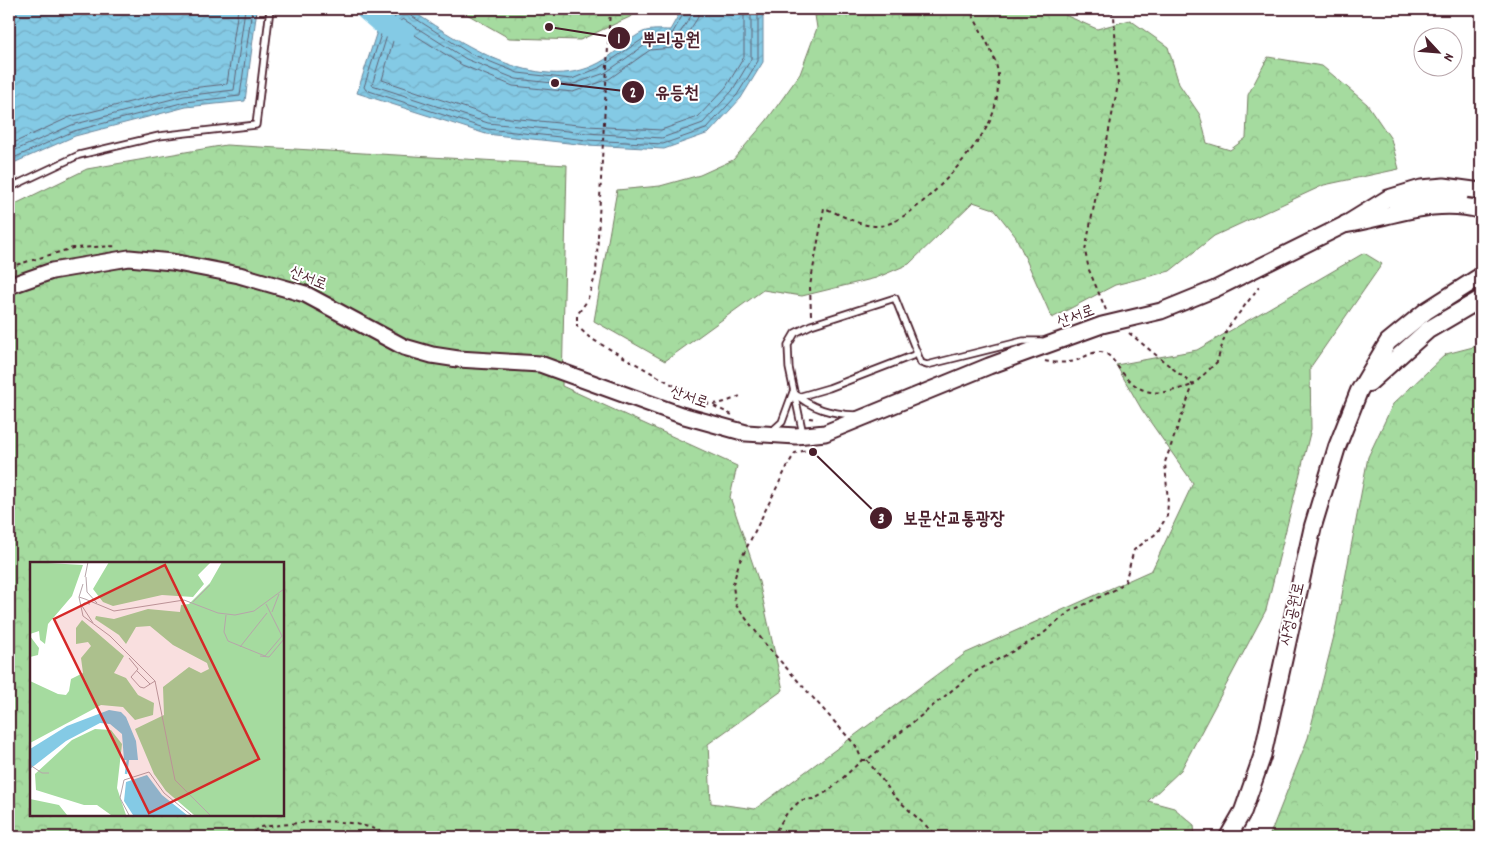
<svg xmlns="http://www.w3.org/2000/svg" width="1490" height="846" font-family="Dekko,'Poor Story',sans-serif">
<defs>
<pattern id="forest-crowns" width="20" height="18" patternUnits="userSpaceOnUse" patternTransform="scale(1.25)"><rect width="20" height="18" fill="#a5db9f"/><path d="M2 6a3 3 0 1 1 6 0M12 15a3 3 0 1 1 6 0" fill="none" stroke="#90bc89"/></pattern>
<pattern id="water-waves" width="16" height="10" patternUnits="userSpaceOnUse" patternTransform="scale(1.25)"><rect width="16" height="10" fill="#84cae5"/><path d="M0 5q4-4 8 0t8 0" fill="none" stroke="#74adc5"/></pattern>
</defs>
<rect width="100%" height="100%" fill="#fff"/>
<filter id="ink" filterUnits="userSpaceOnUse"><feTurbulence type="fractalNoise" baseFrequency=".02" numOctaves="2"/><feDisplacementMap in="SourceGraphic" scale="10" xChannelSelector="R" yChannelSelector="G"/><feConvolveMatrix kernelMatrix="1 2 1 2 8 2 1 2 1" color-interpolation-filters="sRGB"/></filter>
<g filter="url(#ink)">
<!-- forest -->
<g fill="url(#forest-crowns)" stroke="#787d65" fill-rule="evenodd">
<polygon points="458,9 637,9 632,16 580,40 509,38"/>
<polygon points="814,9 1062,9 1065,15 1097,29 1130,20 1168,47 1179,84 1200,115 1207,143 1230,150 1246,138 1248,95 1268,57 1322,66 1367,104 1391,139 1399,169 1324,185 1214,236 1170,271 1115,285 1052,318 1016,237 994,209 973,202 909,264 876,278 802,296 763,290 665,361 594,321 617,190 660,186 700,175 733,160 767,120 800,74 817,28"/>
<path d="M226,145L567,165L562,386L737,466L730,497L759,582L783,690L708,744L711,803L755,809L966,653L1152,570L1193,483L1142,410L1116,365L1197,350L1364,253L1382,264L1310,368L1311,429L1266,610L1181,770L1148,801L1174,808L1194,825L1195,837H9V207L87,169ZM31,564H282V815H31Z"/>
<polygon points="1481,345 1481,837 1269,837 1308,738 1335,632 1368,457 1393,404 1446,354"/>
</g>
<!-- water -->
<g fill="url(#water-waves)" stroke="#6d869b">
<polygon points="9,9 257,9 245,101 186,107 75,136 9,165"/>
<path d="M398,9H409C460,42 537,96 599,63C614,55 627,40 643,32C650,29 662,30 670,30L682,9H763V62L741,98L709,133L664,149L587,145L486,134L357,93L380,22Z"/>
</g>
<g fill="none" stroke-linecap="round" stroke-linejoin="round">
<!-- shore -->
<g stroke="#616375" stroke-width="1">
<polyline points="400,9 398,15 384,25 364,87 366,90 487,129 587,140 663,144 706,129 737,95 758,61 758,9"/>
<polyline points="407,9 410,15 469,53 518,73 572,79 601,67 646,37 672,34 686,9"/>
<polyline points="692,9 691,16 676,39 648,43 605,73 571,85 516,79 466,59 403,19 389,29 372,85 488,123 587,133 662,138 703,123 732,91 751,59 751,9"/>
<polyline points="700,9 697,19 680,45 672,48 650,50 609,79 573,92 513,86 462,65 404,28 395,34 382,80 490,116 588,126 661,130 698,117 726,87 744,57 744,9"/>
<polyline points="9,145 70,117 182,89 227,84 238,9"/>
<polyline points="9,153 72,125 184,96 234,90 245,9"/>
<polyline points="9,160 74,131 185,102 240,96 252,9"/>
</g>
<!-- river -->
<polyline stroke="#84cae5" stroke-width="21" points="365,9 380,22 404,35"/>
<defs>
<g id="service">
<polyline points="9,188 79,155 159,136 256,125 270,9"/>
<polyline points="798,397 829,388 917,354"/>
<path d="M771,432L782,422L793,392C811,409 832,414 856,415"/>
<polyline points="803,434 789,368 788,345 795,333 811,325 895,298 921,363 927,365 1023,341 1041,341"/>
</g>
<g id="tertiary">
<polyline points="1396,206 1422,199 1460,196"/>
<polyline points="9,286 52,271 129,258 172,262 239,275 305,294 404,347 432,355 458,359 540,364 681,415 746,433 796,436 825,433 989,366 1102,325 1161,311 1215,289 1346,224 1388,198 1421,188 1444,186 1481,191"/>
</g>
<g id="secondary">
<path d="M1346,224C1391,217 1435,197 1481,210"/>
<polyline points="1369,383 1428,330 1481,299"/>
<polyline points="1228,837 1243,811 1262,757 1313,526 1337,447 1359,391 1388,342 1426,311 1481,276"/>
</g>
</defs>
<!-- service casing -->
<use href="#service" stroke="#4a1f2b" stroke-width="9"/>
<!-- tertiary casing -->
<use href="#tertiary" stroke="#4a1f2b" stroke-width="19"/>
<!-- secondary casing -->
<use href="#secondary" stroke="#4a1f2b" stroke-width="20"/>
<!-- path -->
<g stroke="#4a1f2b" stroke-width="2" stroke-dasharray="4 4" stroke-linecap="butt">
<path d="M610,9L596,274L587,301L577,315V326L590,338L705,403C717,406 729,401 740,396"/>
<polyline points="9,267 73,248 117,246"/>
<polyline points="1106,310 1089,270 1085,251 1118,85 1114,15 1108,9"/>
<path d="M811,315L810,286L824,208C840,214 861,227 878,226C912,225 974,152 989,123C996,109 999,90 998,75C997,55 978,28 970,9"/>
<polyline points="1129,333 1193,385"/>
<path d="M1045,361C1052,363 1069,363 1075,361C1084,358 1092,351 1101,352C1110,354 1113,360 1118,367C1142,400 1159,395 1193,385"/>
<polyline points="714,406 732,415"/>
<polyline points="809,418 817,419"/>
<polyline points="862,760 867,760 973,673 1039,637 1069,612 1116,589 1125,582 1134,550 1157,533 1167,516 1168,503 1165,462 1193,385 1217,362 1227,329 1259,287"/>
<polyline points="867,760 895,797 938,837"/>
<path d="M248,837L259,827C309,823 347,813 393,837"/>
<polyline points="772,837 787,813 801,800 814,799 830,790 862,760 856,746 766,645 735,604 733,584 739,563 789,463 795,453 810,449"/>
</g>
<!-- service -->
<use href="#service" stroke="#fff" stroke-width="5.5"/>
<!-- tertiary -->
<use href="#tertiary" stroke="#fff" stroke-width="15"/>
<!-- secondary -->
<use href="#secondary" stroke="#fff" stroke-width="16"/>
</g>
</g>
<g text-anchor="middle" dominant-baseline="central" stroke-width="4" stroke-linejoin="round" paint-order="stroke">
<!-- street labels -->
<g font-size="16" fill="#4a1f2b" stroke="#fff">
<text transform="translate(308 279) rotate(22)">산서로</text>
<text transform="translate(1076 317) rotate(-20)">산서로</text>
<text transform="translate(689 398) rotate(19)">산서로</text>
<text transform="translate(1293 614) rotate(-77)">사정공원로</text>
</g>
</g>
<!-- overview -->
<g transform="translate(30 562)">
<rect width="254" height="254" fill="#fff"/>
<path d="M0,0L53,3L42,34L18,62L15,82L10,78L9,69L0,72ZM79,0H181L168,13L174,22L163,35L132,33L83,44L73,40L63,27ZM192,0H254V253H164L136,229L124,212L105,167L134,153L133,125L159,105L171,111L179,107L177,101L143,83L120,64L106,65L96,82L89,73L65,57L66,54L84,57L118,47L150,50L151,43L159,42L180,21ZM52,58L94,94L84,111L96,116L108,133L124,141L123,153L105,158L93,145L71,143L0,181V119L28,132L36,133L39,129L41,117L53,111L51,96L61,84L58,80L46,82V66ZM0,74L9,86L8,93L0,95ZM65,167L81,168L92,182L87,226L96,253H81L67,243H54L6,228L5,212L42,178ZM0,237L29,243L37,253H0Z" fill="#a5db9f"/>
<path d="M79,148L91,150L96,155L106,179L108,198H94L92,172L80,162L70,161L36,179L0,207V187L37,164ZM117,213L132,233L157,253H103L94,239L96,220Z" fill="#84cae5"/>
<path fill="none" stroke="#84cae5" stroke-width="2.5" d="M96,212L98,196"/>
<path fill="none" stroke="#b7a5aa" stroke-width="1" d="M55,15L58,0M56,15L57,30L67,41M53,22L49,35L55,37M49,35L53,54L80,74L125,119L145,218L180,253M55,37L84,49L154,38L188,51L205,53L224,49L254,27M163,40L180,23M60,42L54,41L52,44L63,61M242,50L249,32M196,53L194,70L198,79L235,94L252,74L236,42M210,85L237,51M230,94L239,95L254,77M99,96L108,107L101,115L110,125L114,126L125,119M107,109L120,122M0,203L12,211H19M99,253L90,236L94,218L119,210L134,231L161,253"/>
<path fill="#d62828" fill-opacity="0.15" stroke="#d62828" stroke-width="2.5" d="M135,3L229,197L119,251L24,57Z"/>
<rect width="254" height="254" fill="none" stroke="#4a1f2b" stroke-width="2.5"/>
</g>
<!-- callouts -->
<path fill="none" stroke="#4a1f2b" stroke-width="2" d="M549 27L619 38M555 83L633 92M813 452L881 518"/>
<g fill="#4a1f2b" stroke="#fff" stroke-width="2">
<circle cx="549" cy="27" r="5"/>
<circle cx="555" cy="83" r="5"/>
<circle cx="813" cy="452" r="5"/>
<circle cx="619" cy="38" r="12"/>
<circle cx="633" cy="92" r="12"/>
<circle cx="881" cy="518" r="12"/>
</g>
<g font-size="15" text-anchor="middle" font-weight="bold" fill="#fff">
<text x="619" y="43">1</text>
<text x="633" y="97">2</text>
<text x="881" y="523">3</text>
</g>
<g font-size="18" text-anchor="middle" font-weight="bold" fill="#4a1f2b" stroke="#fff" stroke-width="4" stroke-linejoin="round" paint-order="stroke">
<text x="671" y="45">뿌리공원</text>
<text x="677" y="98">유등천</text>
<text x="954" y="524">보문산교통광장</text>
</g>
<!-- margin -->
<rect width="1490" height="846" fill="none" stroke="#fff" stroke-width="30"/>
<rect x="15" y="15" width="1460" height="816" fill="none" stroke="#4a1f2b" stroke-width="2" filter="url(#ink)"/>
<!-- north arrow -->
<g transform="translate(1438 52) rotate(116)"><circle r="24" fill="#ffffff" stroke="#b7a5aa"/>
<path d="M0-4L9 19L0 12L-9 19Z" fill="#4a1f2b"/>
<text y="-8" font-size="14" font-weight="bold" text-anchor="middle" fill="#4a1f2b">N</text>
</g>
</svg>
